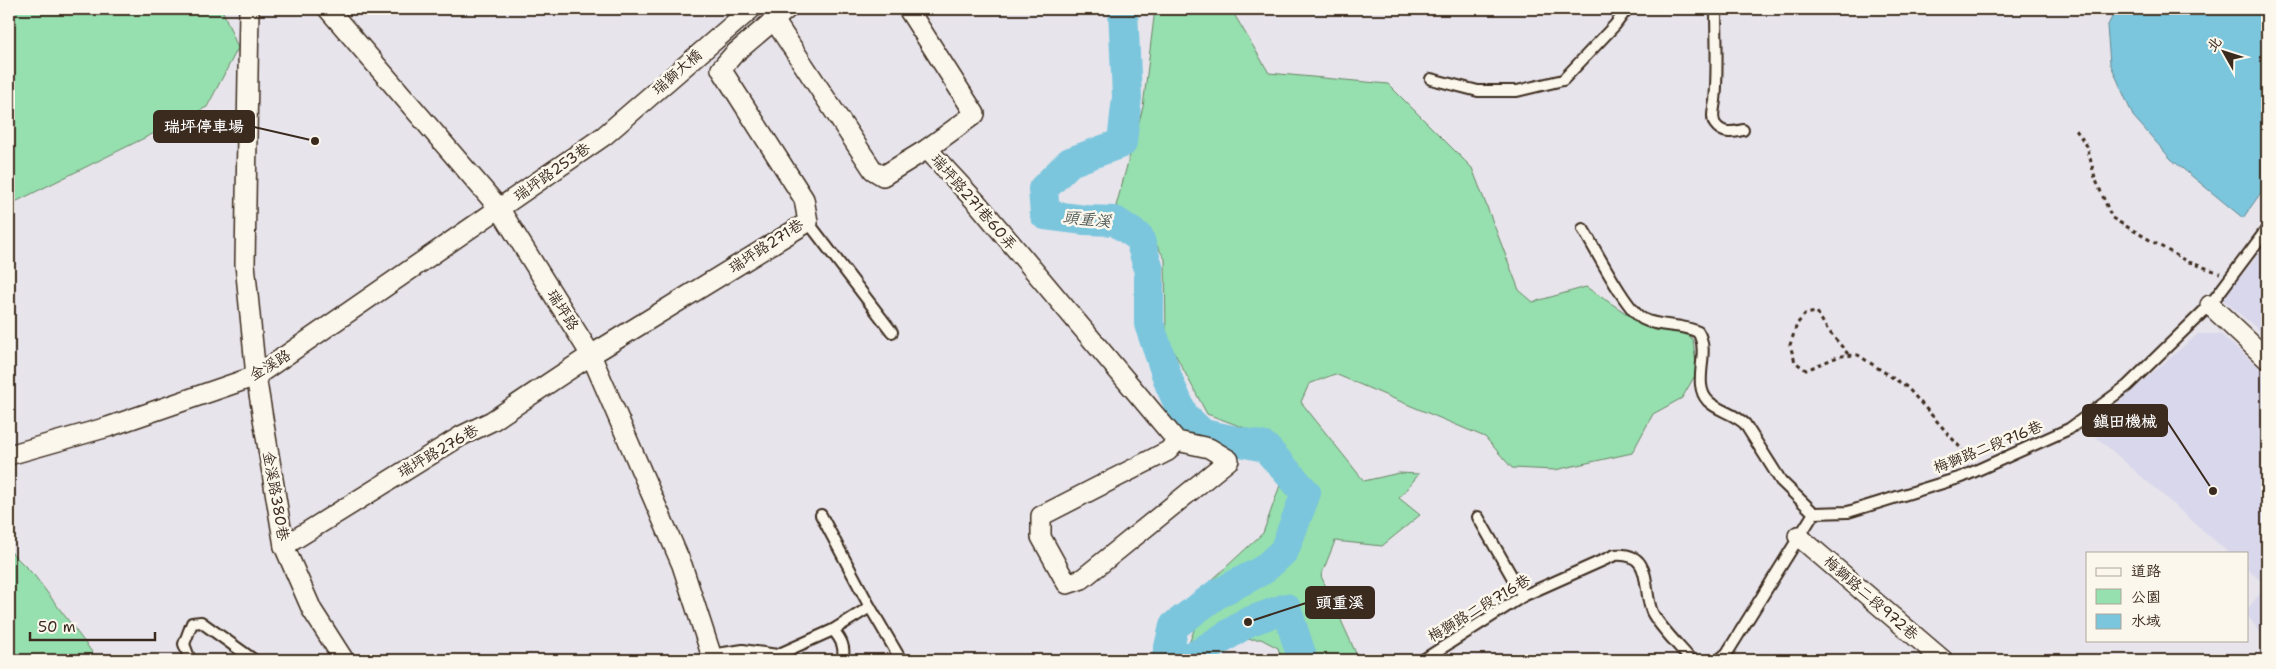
<svg xmlns="http://www.w3.org/2000/svg" width="2276" height="669" font-family="'Shantell Sans','LXGW WenKai TC',sans-serif">
<rect width="100%" height="100%" fill="#e7e4eb"/>
<filter id="ink" filterUnits="userSpaceOnUse"><feTurbulence type="fractalNoise" baseFrequency=".02" numOctaves="2"/><feDisplacementMap in="SourceGraphic" scale="10" xChannelSelector="R" yChannelSelector="G"/><feConvolveMatrix kernelMatrix="1 2 1 2 8 2 1 2 1" color-interpolation-filters="sRGB"/></filter>
<g filter="url(#ink)">
<!-- built -->
<g fill="#d9d7eb">
<polygon points="2267,244 2267,337 2222,299"/>
<polygon points="2198,334 2220,334 2267,374 2267,641 2247,615 2247,609 2267,586 2247,569 2247,553 2229,553 2087,429"/>
</g>
<!-- green -->
<g fill="#96dfae" stroke="#688466">
<polygon points="9,9 222,9 238,48 207,107 9,205"/>
<polygon points="1155,9 1231,9 1269,73 1388,84 1472,168 1519,290 1533,302 1586,287 1641,323 1686,332 1693,340 1697,372 1682,398 1653,414 1632,453 1555,470 1512,468 1485,437 1335,374 1309,384 1301,402 1364,481 1399,473 1419,474 1399,498 1420,515 1382,546 1335,541 1321,576 1359,660 1282,660 1278,648 1261,639 1190,641 1212,580 1263,533 1290,457 1264,435 1207,414 1166,337 1165,259 1145,226 1116,206 1143,107"/>
<polygon points="9,550 34,575 98,660 9,660"/>
</g>
<!-- water -->
<polygon fill="#7cc6dd" stroke="#628891" points="2116,9 2267,9 2267,184 2243,218 2171,159 2133,116 2110,63 2107,27"/>
<g fill="none" stroke-linecap="round" stroke-linejoin="round">
<!-- river -->
<g stroke="#7cc6dd" stroke-width="30">
<polyline points="1123,9 1127,97 1122,143 1070,162 1043,189 1045,215 1085,220 1115,221 1139,237 1149,270 1149,324 1170,385 1184,416 1203,434 1265,447 1306,493 1284,551 1263,570 1217,594 1174,626 1166,660"/>
<polyline points="1179,660 1198,654 1248,622 1286,608 1303,660"/>
</g>
<defs>
<g id="lane">
<path d="M1716,9C1716,39 1718,71 1715,101C1714,109 1711,117 1715,124C1722,134 1732,133 1743,130"/>
<polyline points="1431,79 1478,91 1517,91 1563,80 1615,25 1627,9"/>
<polyline points="808,222 892,332"/>
<path d="M1583,229C1595,248 1626,310 1643,319C1660,328 1681,323 1698,332C1711,353 1691,383 1708,401C1718,411 1734,413 1745,424L1781,481L1814,513"/>
<polyline points="1478,517 1523,596"/>
<polyline points="870,607 901,660"/>
<path d="M833,630C841,639 846,648 842,660"/>
<polyline points="711,655 743,650 777,655 833,630 870,607 821,515"/>
<polyline points="190,660 184,644 192,623 201,622 254,660"/>
<path d="M1423,660L1523,596L1615,555C1654,552 1642,589 1652,612C1658,625 1681,648 1691,660"/>
<polyline points="1719,660 1727,653 1814,513 1848,512 1962,477 2069,429 2127,386 2210,305 2267,229"/>
</g>
<g id="street">
<polyline points="249,9 245,264 256,376 284,546 312,610 344,660"/>
<polyline points="328,9 499,208 591,355 682,565 713,660"/>
<polyline points="774,20 873,170 883,176 927,149 975,114 908,9"/>
<polyline points="927,149 978,204 1177,441 1168,451 1041,516 1041,537 1067,584 1082,579 1229,460 1209,448 1177,441"/>
<polyline points="2210,305 2267,359"/>
<polyline points="9,455 108,427 256,376 604,136 751,9"/>
<polyline points="1798,536 1943,660"/>
<polyline points="284,546 461,436 492,421 591,355 808,222 804,199 721,69 734,54 787,9"/>
</g>
</defs>
<!-- lane casing -->
<use href="#lane" stroke="#3b2a1e" stroke-width="14"/>
<!-- street casing -->
<use href="#street" stroke="#3b2a1e" stroke-width="22"/>
<!-- path -->
<g stroke="#3b2a1e" stroke-width="3" stroke-dasharray="4 4" stroke-linecap="butt">
<polyline points="2076,130 2087,146 2095,178 2112,218 2186,261 2220,273"/>
<polyline points="1848,354 1827,329 1817,312 1805,314 1797,324 1790,345 1795,362 1806,370 1840,356 1858,355 1907,387 1971,460"/>
</g>
<!-- lane -->
<use href="#lane" stroke="#fbf7ec" stroke-width="10"/>
<!-- street -->
<use href="#street" stroke="#fbf7ec" stroke-width="19"/>
</g>
</g>
<g text-anchor="middle" dominant-baseline="central" stroke-width="5" stroke-linejoin="round" paint-order="stroke">
<!-- street labels -->
<g font-size="15" fill="#3b2a1e" stroke="#fbf7ec">
<text transform="translate(677 72) rotate(-41)">瑞獅大橋</text>
<text transform="translate(552 172) rotate(-35)">瑞坪路253巷</text>
<text transform="translate(974 202) rotate(49)">瑞坪路271巷60弄</text>
<text transform="translate(766 246) rotate(-33)">瑞坪路271巷</text>
<text transform="translate(563 310) rotate(58)">瑞坪路</text>
<text transform="translate(270 365) rotate(-31)">金溪路</text>
<text transform="translate(1988 447) rotate(-22)">梅獅路二段716巷</text>
<text transform="translate(438 451) rotate(-30)">瑞坪路276巷</text>
<text transform="translate(276 496) rotate(80)">金溪路380巷</text>
<text transform="translate(1871 598) rotate(41)">梅獅路二段972巷</text>
<text transform="translate(1479 608) rotate(-31)">梅獅路二段716巷</text>
</g>
<!-- water labels -->
<g font-size="16" font-style="italic" fill="#4e5957" stroke="#fbf7ec">
<text transform="translate(1087 219) rotate(6)">頭重溪</text>
</g>
</g>
<!-- callouts -->
<path fill="none" stroke="#3b2a1e" stroke-width="2" d="M315 141L254 127M2213 491L2167 421M1248 622L1306 603"/>
<g fill="#3b2a1e" stroke="#fbf7ec" stroke-width="2">
<circle cx="315" cy="141" r="5"/>
<circle cx="2213" cy="491" r="5"/>
<circle cx="1248" cy="622" r="5"/>
</g>
<g fill="#3b2a1e" stroke="#3b2a1e" stroke-width="2">
<rect x="154" y="111" width="100" height="31" rx="5"/>
<rect x="2083" y="405" width="84" height="31" rx="5"/>
<rect x="1306" y="587" width="68" height="31" rx="5"/>
</g>
<g font-size="16" text-anchor="middle" font-weight="bold" fill="#fff">
<text x="204" y="132">瑞坪停車場</text>
<text x="2125" y="427">鎮田機械</text>
<text x="1340" y="608">頭重溪</text>
</g>
<!-- margin -->
<rect width="2276" height="669" fill="none" stroke="#fbf7ec" stroke-width="30"/>
<rect x="15" y="15" width="2246" height="639" fill="none" stroke="#3b2a1e" stroke-width="2" filter="url(#ink)"/>
<!-- legend -->
<rect x="2086" y="552" width="162" height="90" fill="#fbf7ec" stroke="#aea59a"/>
<rect x="2096" y="568" width="25" height="8" fill="#fbf7ec" stroke="#aea59a"/>
<text x="2131" y="576" font-size="15" fill="#3b2a1e">道路</text>
<rect x="2096" y="589" width="25" height="15" fill="#96dfae" stroke="#aea59a"/>
<text x="2131" y="602" font-size="15" fill="#3b2a1e">公園</text>
<rect x="2096" y="614" width="25" height="15" fill="#7cc6dd" stroke="#aea59a"/>
<text x="2131" y="626" font-size="15" fill="#3b2a1e">水域</text>
<!-- north arrow -->
<g transform="translate(2224 52) rotate(309)" stroke="#fbf7ec" stroke-width="4" paint-order="stroke">
<path d="M0-4L9 19L0 12L-9 19Z" fill="#3b2a1e"/>
<text y="-8" font-size="14" font-weight="bold" text-anchor="middle" fill="#3b2a1e">北</text>
</g>
<!-- scale -->
<path d="M30 632v8h125v-8" fill="none" stroke="#3b2a1e" stroke-width="2.5"/>
<text x="38" y="632" font-size="15" fill="#3b2a1e" stroke="#fbf7ec" stroke-width="4" paint-order="stroke">50 m</text>
</svg>
